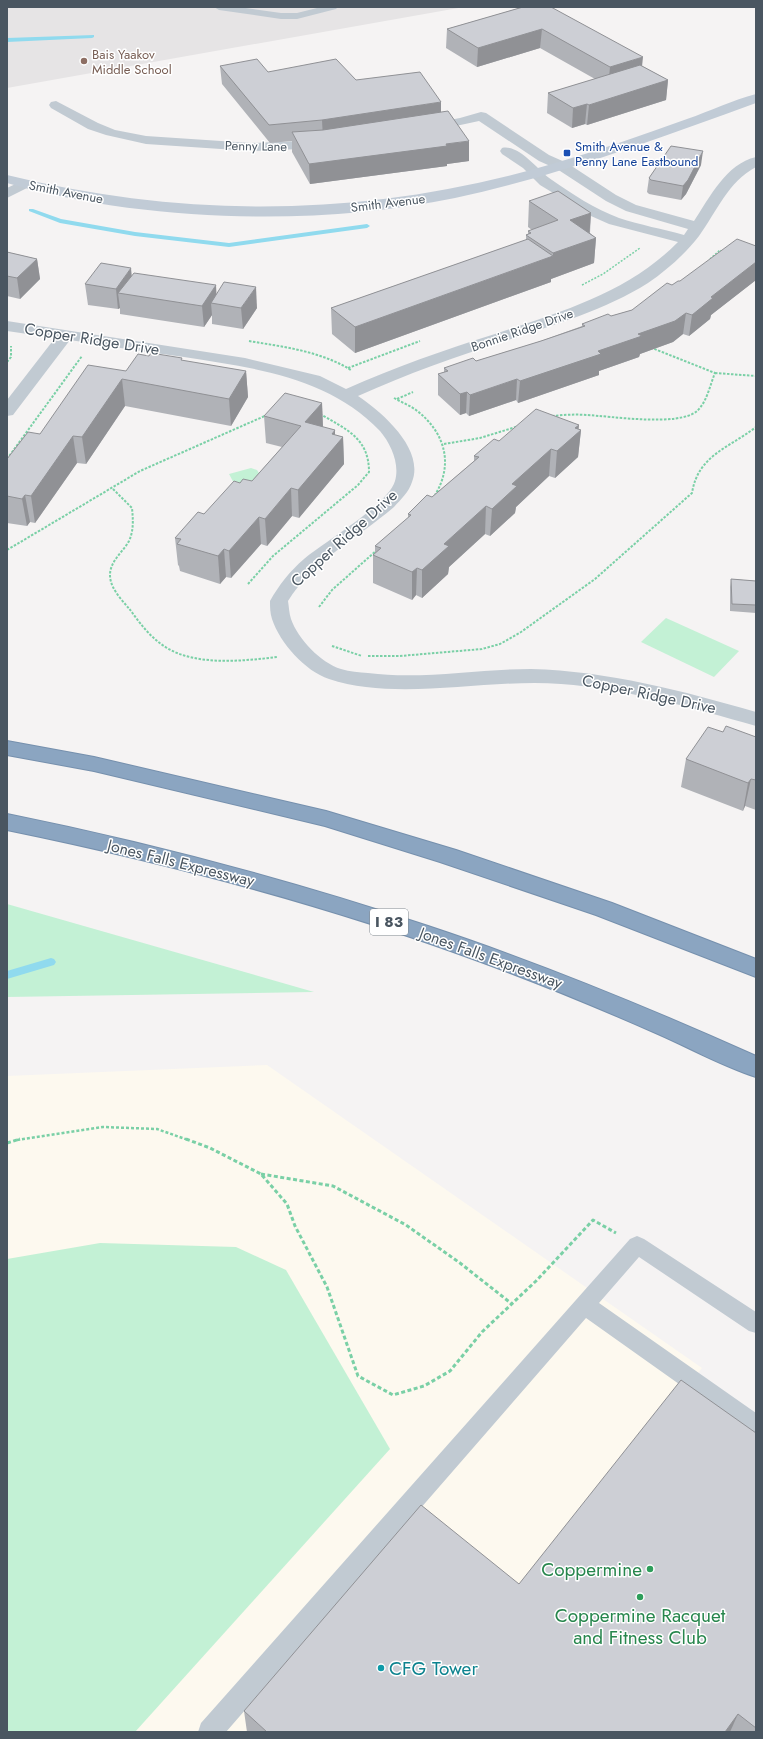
<svg xmlns="http://www.w3.org/2000/svg" width="763" height="1739" font-family="Jost,sans-serif">
<rect width="100%" height="100%" fill="#f5f3f3"/>
<!-- commercial -->
<polygon fill="#fdf9ef" points="267,1065 702,1368 415,1732 7,1732 7,1076"/>
<!-- education -->
<polygon fill="#e6e4e5" points="7,7 464,7 7,88"/>
<!-- green -->
<g fill="#c3f1d5">
<polygon points="251,468 257,470 263,479 236,487 229,474"/>
<polygon points="666,618 739,651 714,677 641,642"/>
<polygon points="7,904 314,992 7,997"/>
<polygon points="100,1243 236,1247 286,1270 390,1449 135,1732 7,1732 7,1259"/>
</g>
<g fill="none" stroke-linecap="round" stroke-linejoin="round">
<!-- stream -->
<g fill="#90daee" fill-rule="evenodd">
<polygon points="94,35 94,37 92,38 7,42 7,38"/>
<polygon points="29,209 33,209 61,219 135,232 229,243 367,224 370,226 367,228 229,247 135,236 60,223 29,211"/>
<polygon points="51,958 54,959 56,962 54,965 7,979 7,971"/>
</g>
<defs>
<g id="motorway">
<polygon points="7,741 94,757 326,811 456,850 612,903 756,959 756,977 596,915 440,862 325,826 94,771 7,755"/>
<path d="M7,814C150,843 290,880 428,926C540,963 649,1008 756,1056V1077C722,1066 690,1048 658,1034C599,1008 541,984 481,962C327,905 168,863 7,830Z"/>
</g>
</defs>
<!-- motorway casing -->
<use href="#motorway" stroke="#7690ad" stroke-width="2"/>
<!-- path-far3 -->
<g stroke="#7ad0a6" stroke-width="1.5" stroke-dasharray="2 1.5" stroke-linecap="butt">
<polyline points="756,190 756,195"/>
<polyline points="710,259 720,250 723,252"/>
<polyline points="582,285 603,274 640,248"/>
</g>
<!-- path-far2 -->
<g stroke="#7ad0a6" stroke-width="2" stroke-dasharray="2.5 1.5" stroke-linecap="butt">
<path d="M249,341C284,347 320,351 351,370"/>
<polyline points="7,362 11,357 11,346"/>
<polyline points="348,368 420,341"/>
<polyline points="715,373 756,376"/>
<path d="M394,398C401,402 409,405 416,410C445,432 454,464 435,495"/>
<polyline points="397,399 413,392"/>
<path d="M552,416C563,415 574,414 586,415C610,416 679,427 697,411C707,402 710,385 715,373L652,348"/>
<polyline points="444,444 480,438 519,426"/>
<polyline points="7,459 82,356"/>
<path d="M113,489L132,508C133,519 134,530 129,541C123,552 110,561 110,575C110,589 123,601 131,611C141,625 152,639 167,648C197,666 243,661 277,657"/>
<polyline points="7,550 140,471 267,415"/>
<path d="M248,584L273,556L358,485L369,472C369,438 346,429 320,414"/>
<polyline points="319,607 332,590 377,550"/>
<polyline points="332,646 362,656"/>
<path d="M368,656H400L482,649L500,644L521,632L595,579L692,493C698,455 729,448 756,427"/>
</g>
<!-- path-far1 -->
<polyline stroke="#7ad0a6" stroke-width="2.5" stroke-dasharray="3 2" stroke-linecap="butt" points="17,1140 103,1127 157,1129 188,1140"/>
<!-- path -->
<g stroke="#7ad0a6" stroke-width="3" stroke-dasharray="4 2.5" stroke-linecap="butt">
<polyline points="186,1139 210,1148 261,1174 287,1204 295,1226 327,1287 358,1376 393,1395 424,1386 450,1371 482,1332 536,1281 593,1220 616,1233"/>
<polyline points="7,1143 20,1139"/>
<polyline points="261,1174 333,1186 406,1225 460,1263 512,1304"/>
</g>
<!-- service -->
<g fill="#c1cad2" fill-rule="evenodd">
<polygon points="214,7 239,7 281,13 297,13 321,7 338,7 336,9 297,19 281,19 219,10"/>
<polygon points="637,1236 644,1239 756,1312 756,1333 749,1331 639,1257 599,1303 756,1413 756,1436 748,1433 586,1318 226,1732 198,1732 201,1723 630,1239"/>
</g>
<!-- minor -->
<g fill="#c1cad2" fill-rule="evenodd">
<polygon points="56,101 98,123 115,130 146,136 251,143 323,140 328,141 330,144 328,147 323,148 251,151 146,144 106,135 88,129 51,108 49,105 51,102"/>
<path d="M481,112L486,113L549,155L567,163L616,195L636,205L694,221C710,197 726,164 756,157V167C728,182 717,211 699,236C685,254 667,270 648,283C605,310 556,324 508,340C457,356 407,374 358,396C382,412 425,449 412,482C409,492 401,499 394,507C359,537 313,561 288,601C289,607 289,613 291,619C298,639 321,663 341,669C350,672 359,672 368,673C422,680 477,669 531,669C608,671 683,691 756,712V726C692,708 628,689 561,684C487,678 399,702 329,679C305,671 280,643 272,619C270,613 270,607 270,601C279,585 290,571 304,559C324,542 388,505 395,481C400,464 391,444 380,431C329,377 254,368 184,357C146,352 108,346 70,340L13,415L7,416V400L55,338L7,331V321L245,358L320,376L346,389C395,367 444,350 495,334C560,312 628,293 678,242L609,224L591,216L540,185L523,168L502,154L500,151L502,148C520,144 538,171 552,180C572,194 595,209 619,218C640,225 663,229 684,235L688,229L626,211L606,201L557,169L539,161L479,121L428,132L423,131L421,128L423,125L460,118Z"/>
<polygon points="24,180 29,181 31,184 29,187 7,198 7,188"/>
</g>
<!-- secondary -->
<path fill="#c1cbd6" fill-rule="evenodd" d="M756,94V103C657,139 558,176 455,198C316,227 143,222 7,183V175C190,220 371,217 552,164C597,151 642,135 687,119C710,111 733,100 756,94Z"/>
<!-- motorway -->
<use href="#motorway" fill="#8ba5c1" fill-rule="evenodd"/>
</g>
<!-- wall -->
<g fill="#b0b2b7">
<polygon points="523,7 642,66 668,80 666,100 587,125 585,124 572,128 547,113 548,93 595,79 540,48 477,67 446,48 447,29"/>
<polygon points="220,66 268,72 356,80 441,112 469,161 447,164 447,166 310,184 292,152 292,141 270,143 222,84"/>
<polygon points="701,165 686,194 681,200 649,194 647,192 649,178"/>
<polygon points="529,201 591,213 590,233 596,238 594,263 551,279 551,282 355,353 332,334 331,308 526,240 526,235 528,234 528,231 532,230 528,227"/>
<polygon points="756,246 756,280 711,315 710,319 689,336 683,334 673,342 640,354 639,357 599,371 599,375 518,403 516,400 469,416 466,413 460,415 438,395 438,374 444,372 444,368 476,361 541,341 582,326 582,324 611,316 632,310 672,285"/>
<polygon points="7,252 37,259 40,279 20,299 7,296"/>
<polygon points="132,276 217,294 257,308 243,329 212,324 212,315 204,327 120,314 120,308 118,309 88,305 85,284"/>
<polygon points="182,361 246,371 248,397 231,426 125,406 86,464 77,463 35,523 30,522 27,526 7,523 7,459 40,434 126,371"/>
<polygon points="322,403 323,427 335,435 343,437 344,464 299,518 292,516 267,546 261,544 231,578 226,577 220,584 180,571 179,566 178,565 175,538 240,483 252,481 282,447 266,443 264,416"/>
<polygon points="579,425 578,430 581,430 578,457 555,478 549,476 516,507 515,513 490,536 485,534 449,567 448,574 422,598 416,595 412,600 373,583 373,555 375,553 375,546 408,518 408,514 432,497 474,461 474,456 499,441"/>
<polygon points="731,579 756,581 756,613 730,611 730,587"/>
<polygon points="723,732 756,737 756,810 745,806 743,811 681,787 686,759"/>
<polygon points="756,1433 756,1732 247,1732 244,1711 519,1584"/>
</g>
<!-- shaded-wall -->
<g fill="#909195">
<polygon points="542,29 540,48 477,67 478,48"/>
<polygon points="643,57 641,76 608,87 610,67"/>
<polygon points="668,80 666,100 587,125 589,105"/>
<polygon points="441,102 441,120 323,139 322,120"/>
<polygon points="587,104 585,124 572,128 573,108"/>
<polygon points="469,141 469,161 447,164 447,166 310,184 309,164"/>
<polygon points="703,151 701,165 686,194 681,200 683,186"/>
<polygon points="591,213 589,239 570,220"/>
<polygon points="596,238 594,263 551,279 551,282 355,353 355,327 553,256 553,253"/>
<polygon points="37,259 40,279 20,299 17,278"/>
<polygon points="756,262 756,280 711,315 710,319 689,336 692,315 711,297"/>
<polygon points="131,268 133,289 118,293 120,308 118,309 116,289"/>
<polygon points="216,285 217,304 211,303 212,315 204,327 202,306"/>
<polygon points="256,287 257,308 243,329 241,308"/>
<polygon points="686,313 683,334 673,342 640,354 639,357 599,371 599,375 518,403 520,381 598,351"/>
<polygon points="246,371 248,397 231,426 229,399"/>
<polygon points="122,379 125,406 86,464 82,437"/>
<polygon points="517,379 516,400 469,416 470,395"/>
<polygon points="467,392 466,413 460,415 460,394"/>
<polygon points="322,403 323,429 305,422"/>
<polygon points="579,425 578,433 581,430 578,457 555,478 557,451 575,428"/>
<polygon points="335,430 335,446 343,437 344,464 299,518 298,490 332,434"/>
<polygon points="73,436 77,463 35,523 31,496"/>
<polygon points="551,449 549,476 516,507 515,513 490,536 492,509 512,484"/>
<polygon points="291,488 292,516 267,546 265,519"/>
<polygon points="25,495 30,522 27,526 22,499"/>
<polygon points="486,506 485,534 449,567 448,574 422,598 422,570 444,544"/>
<polygon points="259,517 261,544 231,578 229,551"/>
<polygon points="224,549 226,577 220,584 218,556"/>
<polygon points="417,568 416,595 412,600 412,572"/>
<polygon points="751,779 745,806 743,811 748,783"/>
<polygon points="738,1714 730,1732 725,1732"/>
</g>
<!-- building -->
<g fill="#cdcfd5" stroke="#909195">
<polygon points="523,7 551,7 643,57 610,67 542,29 478,48 447,29"/>
<polygon points="257,59 268,72 336,59 356,80 420,72 441,102 322,120 269,125 220,66"/>
<polygon points="640,65 668,80 589,105 587,104 573,108 548,93"/>
<polygon points="448,111 469,141 446,144 447,146 309,164 292,132 323,130"/>
<polygon points="671,146 703,151 688,180 683,186 651,180 649,178"/>
<polygon points="558,191 591,213 570,220 596,238 553,253 526,235 531,233 528,231 558,220 529,201"/>
<polygon points="528,239 553,256 355,327 331,308"/>
<polygon points="737,239 756,246 756,262 711,297 713,298 692,315 686,313 675,321 638,334 642,336 598,351 601,354 520,381 517,379 470,395 467,392 460,394 438,374 448,371 444,368 473,358 476,361 541,341 585,326 582,324 608,314 611,316 632,310 667,283 672,285 678,281 680,281"/>
<polygon points="7,252 37,259 17,278 7,276"/>
<polygon points="101,263 131,268 116,289 85,284"/>
<polygon points="134,273 216,285 202,306 118,293"/>
<polygon points="224,282 256,287 241,308 211,303"/>
<polygon points="151,353 182,358 181,360 246,371 229,399 122,379 82,437 73,436 31,496 25,495 22,499 7,496 7,459 28,432 40,434 88,365 126,371 138,354 149,356"/>
<polygon points="285,393 322,403 305,422 335,430 332,434 343,437 298,490 291,488 265,519 259,517 229,551 224,549 218,556 177,544 181,539 175,538 198,512 204,514 234,481 240,483 243,479 252,481 301,426 264,416"/>
<polygon points="536,409 579,425 575,428 581,430 557,451 551,449 512,484 517,486 492,509 486,506 444,544 449,546 422,570 417,568 412,572 373,555 381,548 375,546 411,515 408,514 427,495 432,497 479,457 474,456 494,439 499,441"/>
<polygon points="731,579 756,581 756,605 732,604"/>
<polygon points="726,726 756,737 756,780 751,779 748,783 686,759 708,727 723,732"/>
<polygon points="681,1380 756,1433 756,1728 738,1714 725,1732 267,1732 244,1711 421,1505 519,1584"/>
</g>
<!-- markers -->
<circle fill="#8d6e63" stroke="#fff" stroke-width="1.5" cx="84" cy="61" r="4"/>
<rect fill="#1a4fb4" stroke="#fff" stroke-width="1.5" x="563" y="149" width="8" height="8" rx="2"/>
<g fill="#2e9e5b" stroke="#fff" stroke-width="1.5">
<circle cx="650" cy="1569" r="4"/>
<circle cx="640" cy="1597" r="4"/>
</g>
<circle fill="#0f9aa8" stroke="#fff" stroke-width="1.5" cx="381" cy="1668" r="4"/>
<g text-anchor="middle" dominant-baseline="central" stroke-width="3" stroke-linejoin="round" paint-order="stroke">
<!-- far-education labels -->
<g font-size="13" fill="#785e54" stroke="#fff" text-anchor="start">
<text x="92" y="54">Bais Yaakov<tspan x="92" dy="15">Middle School</tspan></text>
</g>
<!-- far-street labels -->
<g font-size="13" fill="#4a5661" stroke="#fff">
<text transform="translate(256 146) rotate(1)">Penny Lane</text>
<text transform="translate(66 192) rotate(11)">Smith Avenue</text>
<text transform="translate(388 203) rotate(-7)">Smith Avenue</text>
<text transform="translate(522 330) rotate(-19)">Bonnie Ridge Drive</text>
</g>
<!-- far-transit labels -->
<g font-size="13" fill="#164399" stroke="#fff" text-anchor="start">
<text x="575" y="146">Smith Avenue &amp;<tspan x="575" dy="15">Penny Lane Eastbound</tspan></text>
</g>
<!-- shield labels -->
<rect fill="#fff" stroke="#808990" stroke-width="1" x="370" y="909" width="38" height="26" rx="3"/>
<g font-size="15" font-weight="bold" fill="#4a5661">
<text x="389" y="922">I 83</text>
</g>
<!-- street labels -->
<g font-size="16" fill="#4a5661" stroke="#fff">
<text transform="translate(92 339) rotate(9)">Copper Ridge Drive</text>
<text transform="translate(344 538) rotate(-42)">Copper Ridge Drive</text>
<text transform="translate(649 694) rotate(12)">Copper Ridge Drive</text>
<text transform="translate(181 863) rotate(14)">Jones Falls Expressway</text>
<text transform="translate(491 958) rotate(20)">Jones Falls Expressway</text>
</g>
<!-- near-leisure labels -->
<g font-size="19" fill="#27864d" stroke="#fff" text-anchor="end">
<text x="642" y="1569">Coppermine</text>
<text x="640" y="1615" text-anchor="middle">Coppermine Racquet<tspan x="640" dy="22">and Fitness Club</tspan></text>
</g>
<!-- near-culture labels -->
<g font-size="19" fill="#0d838f" stroke="#fff" text-anchor="start">
<text x="389" y="1668">CFG Tower</text>
</g>
</g>
<!-- border -->
<rect width="763" height="1739" fill="none" stroke="#4a5661" stroke-width="16"/>
</svg>
